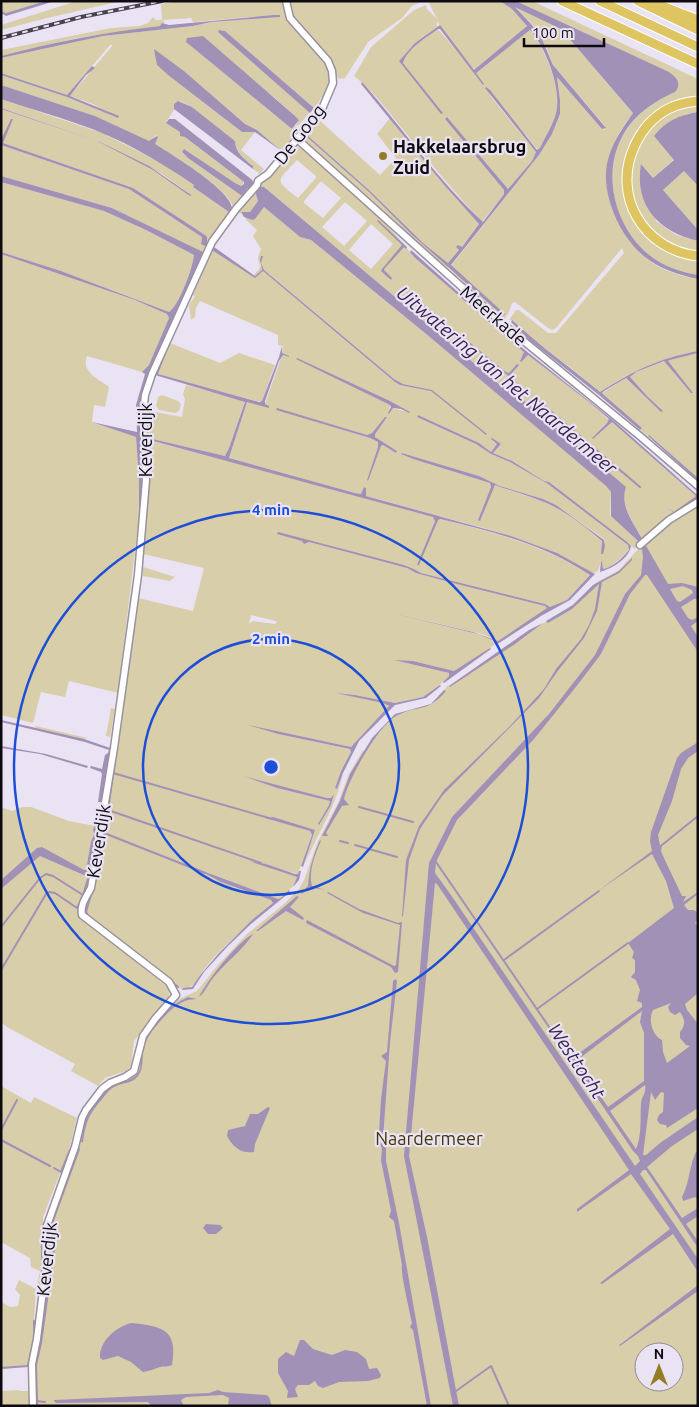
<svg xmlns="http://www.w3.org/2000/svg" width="699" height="1407" font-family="Ubuntu,sans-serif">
<rect width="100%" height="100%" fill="#eae3f4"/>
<!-- green -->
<g fill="#d8cea9" fill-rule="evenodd">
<polygon points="1,1 45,1 6,13 1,11"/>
<polygon points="77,1 121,1 43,19 1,30 1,25"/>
<path d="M180,1H283C286,43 342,48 326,98L321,97L319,102L314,108L225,31L222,30L218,32L310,112L298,126L296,125L299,120L273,96L186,42L292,129L295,126L297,127C293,135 288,145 280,150L257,130L245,124L184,71L154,50L159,67L168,75L242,132H255L241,150L264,169L260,174L253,169V166C245,160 235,151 235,141L192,107L180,101L166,122L180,132L181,136L185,137L244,182L241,186L237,185L186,150L182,153L188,158L242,196L233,206C224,185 174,156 154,144L158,137L156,135L150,142L95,116L1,85V75L67,97L118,118L93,104L70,96L112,46L111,44L67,95L1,73V58L103,36L193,26L211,22L280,17V15H273L193,22L191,18L163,20L165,23H162L160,26L77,38L1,56V50L111,28L139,26L148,23L153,17L156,20H162L161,4Z"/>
<polygon points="290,1 423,1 412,6 402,18 368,42 345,78 339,79 336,74 327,54 294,18 290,11"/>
<path d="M428,1H500L512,9L527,26L474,70L452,43L437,21V27L415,43L399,61L443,113L403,63C408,48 426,38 438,29L484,83L475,73L530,30C545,50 562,87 556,113C553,125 545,137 540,148L538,150L486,87L491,97L536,152L532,161L508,189L447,117L445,119L504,190V194L482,222C455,193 430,163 405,132C389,113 374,91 354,76L371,47L414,10L426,5L427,9L437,19Z"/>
<path d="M516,1H532L698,79V96C693,97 687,96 682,98C678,99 673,102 668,104C627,123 610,175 634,214C638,221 642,233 648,237C658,244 685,253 698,258V275C681,272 662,266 648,254C616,227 602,177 621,139C633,116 653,102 675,92L667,71Z"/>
<path d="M513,5L561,29L633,113C601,153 596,194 628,236C633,243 638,252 645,257C659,270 680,276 698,279V351C659,359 633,370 600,392C571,367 540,346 512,320H509L516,310H519L548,333H556L624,253L622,248L556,328L552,330L548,328L515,302L512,303L509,312L504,320H500L449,268L445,270L306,145C299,132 310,127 318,119L380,175L396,158L377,134L390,118L445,186L479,224L461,248L458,245L459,250L448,263L423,243L369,190L308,136L311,132L306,135L369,192L410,233L505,314L451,266L539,155L552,134L560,114V100L557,76L602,129L604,130L605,126L553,65L547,49L533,25Z"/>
<path d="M1,99L102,133L162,163L194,185L193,187L229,212C221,222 207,240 204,253L112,208L1,176V145L129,189L202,237L201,243L207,237L133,188L3,143L1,140V109L97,141L153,170L191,195L162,174L100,142L1,108Z"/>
<path d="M698,104V112L686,114L654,136L674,159L653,178L641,164L656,221L676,235L698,241V251C629,245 607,153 665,116C675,109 686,107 698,104Z"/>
<path d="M298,147L303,149L316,159L379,215L414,257L525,352L520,360L521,361L528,355L589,402L609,420L593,439L612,422L695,495L697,496L695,499L674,512L667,507L674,514L661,522L643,541C635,523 620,508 625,487L522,399L500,385L264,187L257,186C261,181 266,181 271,177C280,168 283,151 298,147ZM297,160L316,176V178L298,198C273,179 277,182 297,160ZM320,182H322L341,198L323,218L304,203V201ZM345,202L367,221L344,246L322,227ZM371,224L393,244L371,269L349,250ZM408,292L506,372L509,373L517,364L518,365L511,374L512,378L536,398L407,293Z"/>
<polygon points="684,171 698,186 698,230 663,190"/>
<path d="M1,182L104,211L146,230L194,255C193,267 179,306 169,312L61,271L1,252Z"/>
<polygon points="255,191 258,201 250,212 241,212 241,214 236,211"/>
<path d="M264,207L300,237L311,240L431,338L606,486L611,492L610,515L640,543L635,549L549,482L544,481L512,461L493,453L501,444L491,440L497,444L491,452L479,443L418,415L417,417L476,444L491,454L510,462L548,484L628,545L629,550L611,567L603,569L601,561L598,571L594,573H590C548,545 499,532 451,519C423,512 394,503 366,496V488L364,487L361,494L355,493L229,458L247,402L265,404L281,358L283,355L288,357L282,353L283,346L278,345V335L200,301L196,308L195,317L191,320L189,305L195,296L193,295L211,255L208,253L213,245V250L256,277L263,271L395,382L400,385L431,390L486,434L432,390L403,384L394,379L264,270L261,263L262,256L260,265L262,270L255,276L254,275L260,268L258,258L261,249L253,236L257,230L246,220V217L252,220L255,219ZM296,358L388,400L410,413L393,408L389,414L390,405ZM277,409L367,435L372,433L385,417L375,434V437L397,451L396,453L383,445L381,446L367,481L378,447V442L370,438L277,410ZM402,453L479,476L500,486L543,499L556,505L604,539L605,542L601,554L602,541C587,528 569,514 551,505C533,497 513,492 495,485L478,520L491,487L490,483L413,459L401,454Z"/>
<path d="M1,254L135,300L167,314L169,318L149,366L142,372L87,356C81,372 98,379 109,387L105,407L94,405L92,422L136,437L139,480V517L118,693L69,681L65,697L41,692L33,723L1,715Z"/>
<polygon points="170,343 220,363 239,353 275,365 262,401 256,401 157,374"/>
<polygon points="698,353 698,478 649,435 648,436 640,430 642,428 602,393 626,378 661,412 663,411 647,396 630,377 636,372 664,361 691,393 668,362 669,360"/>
<polygon points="186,385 245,401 229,448 225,456 147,438 145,429 150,413 155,412 182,417 185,399 183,394"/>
<polygon points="162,395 178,401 181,404 179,411 175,413 159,410 156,406 158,397"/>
<path d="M147,440L281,475L433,517L435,520L418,565L438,519H440C493,532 543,545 590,575L567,600L550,607L545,604L421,573L414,569L404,565L278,533V534L407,568L416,573L545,606L548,608L498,641L482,634L399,614L478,634L489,638L496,643L485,652L454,671L413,661H399L449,673V676L431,693L423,697L395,703L355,695L342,693L383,703L389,707L351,747L256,727L278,734L350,749L351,752L341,771L335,788L337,789L343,773C336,807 317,836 303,867L315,830L267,818L310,831L312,835L298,874L254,862L297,877L294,885L281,898L278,899L201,870L221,882L271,900L274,903C250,924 225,943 205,968C196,979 197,988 181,989L85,913L86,907L93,886L138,598L193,611L204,568L143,554ZM251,615L276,621L277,622L275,624L253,621L249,624ZM251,779L327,798H331L334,794L331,805L318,824L329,805L330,801L277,788Z"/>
<path d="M698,507V1406H37L35,1365L51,1274L47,1277L49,1257L47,1240L51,1216L79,1142L84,1118L90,1107L108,1087L134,1074L138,1066L140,1050L143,1039L164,1012L179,999L197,991L218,965L246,935L284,904L299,889L304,880L318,841L338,803L349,774L363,750L364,752L394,715L434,703L448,685L449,686L525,634L569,608L597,582L618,571L642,545L643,546L665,526ZM188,997L195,999L183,1000L163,1017L145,1042L141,1059C139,1037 168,1004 188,997ZM644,1352H674V1382H644Z"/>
<polygon points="143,567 175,577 170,581 143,576"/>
<polygon points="111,708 115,709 110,737 106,736"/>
<polygon points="36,726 87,738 84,739 35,728"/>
<polygon points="1,807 12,811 22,807 31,807 69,821 95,826 86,870 84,871 42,847 37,848 1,880"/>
<path d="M38,856H43L86,876C92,889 74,901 79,915L170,989L168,1000L134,1041L131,1066L126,1071L105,1078L98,1086L71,1071L75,1064L7,1027L1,1022V889Z"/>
<polygon points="1,1086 31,1103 34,1097 77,1118 69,1150 43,1217 44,1259 42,1283 37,1285 40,1271 31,1267 30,1258 1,1242"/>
<path d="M19,1280L36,1289C34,1315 34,1340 30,1366L1,1369V1302L10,1307L18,1306L20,1295L15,1289Z"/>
<polygon points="19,1390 20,1391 28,1391 30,1406 1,1406 1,1391"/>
</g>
<!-- water -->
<g fill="#a291b6" fill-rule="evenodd">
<polygon points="45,1 55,1 6,16 1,13 1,11 6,13"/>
<path d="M500,1H516L667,71C675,76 683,82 675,92C653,102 632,116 621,139C602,177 616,227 648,254C662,266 681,272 698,275V279C679,275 660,269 645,257C620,237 601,195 607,164C611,144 622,129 633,113L561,29L515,7L532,25L541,37L553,65L606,128L602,129L557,77L560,100V114L552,134L539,155L451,265L505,314L503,316L410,233L369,192L307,137L306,135L309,130L311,131L308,136L369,190L423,243L448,263L459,250L456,247L458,245L462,247L479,224L445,186L361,84L362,82C402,127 439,182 483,222L504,194V190L445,119L447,117L508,189L532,161L536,152L485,88L486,87L490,90L537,150L540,148C545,137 553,125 556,113C562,89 546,48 530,30L476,73L484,84L483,85L440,29H438C426,38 408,48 403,63L443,113L441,114L399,61L415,43L440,25L474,70L527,26L512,9Z"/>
<path d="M273,15H280V17L211,22L193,26L103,36L1,58V56C54,42 106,32 160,26L162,23L169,25Z"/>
<polygon points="219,30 225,31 314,108 310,113 218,32"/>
<polygon points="203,36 295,116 299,120 292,129 186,42 187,38"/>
<polygon points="154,49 184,71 245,124 257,130 280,150 255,132 242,132 168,75 157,65"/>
<polygon points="92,66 95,68 86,75 70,96 119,116 118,118 67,97 1,75 1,73 67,95"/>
<path d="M1,85L95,116L149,141L157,136L158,137L155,144C171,154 231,190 232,208L229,212L193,187L194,185C158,160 120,138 78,124C53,115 27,108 1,99Z"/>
<path d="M178,101L192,107L235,141C235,152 245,160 253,166V169L174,109V104Z"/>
<polygon points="1,108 100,142 149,166 191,195 190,196 153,170 97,141 1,109"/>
<path d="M698,112V186L684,171L663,190L698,230V241C659,232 634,206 641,164L653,178L674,160L654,136C666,121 679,115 698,112Z"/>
<polygon points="11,119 13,119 3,143 133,188 205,235 207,237 207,244 205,246 201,244 202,237 129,189 1,145 1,140"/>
<path d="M169,119H175L251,179L257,186L264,187L500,385L522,399L626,487C619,507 635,524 643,541L639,542L611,516V492L606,486L425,333L311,240L300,237L264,207L255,219L252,220L244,217L241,212H250L258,201L255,191L251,188H248L242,196L188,158L182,152L184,149L235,183L241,186L244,184V182L185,137L180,136V132L166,123Z"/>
<path d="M1,176L112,208L203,252L149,375L141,397L140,422L142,495L141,508H139V480L136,437L92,422L137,432L136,405L145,374L142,372L149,365L169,318L167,314L135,300L1,254V252L61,271L169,312C179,306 193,267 194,255L146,230L104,211L1,182Z"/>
<polygon points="378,220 407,247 406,249 404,247 385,268 384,270 392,278 391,280 381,271 382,269 402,245 377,221"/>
<polygon points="213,245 214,247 255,276 262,270 260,260 261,256 263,256 261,263 264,270 394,379 403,384 432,390 487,434 486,435 431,391 400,385 395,382 263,271 255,278 212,250"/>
<polygon points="411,250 506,335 614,421 695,493 698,495 696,499 674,513 666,507 674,512 696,496 612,422 593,439 592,438 607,423 609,419 589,402 528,355 521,362 520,361 524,352 414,257 410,252"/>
<polygon points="408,292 506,372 509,373 517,364 519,365 511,374 512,378 538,400 407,293"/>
<path d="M512,320C540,346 571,368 600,392C635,370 657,359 698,351V353L670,360L668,361L693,393H691L664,361L636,372L630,377L647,396L663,411L661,412L626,378L604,391L602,393L604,395L642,428L640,430L599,395L528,339L511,322Z"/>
<path d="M170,342L158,374L259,402L262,401L279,357L282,346V353L289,356V357L283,355L279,361L265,401V404L269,406V408L247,402L229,458L355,493L361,494L364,487L366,488V496L511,536L557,553L595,574L570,600L541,616L496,645L495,641L478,634L392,613L473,632L498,641L547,608L545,606L453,583L416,573L407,568L309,542L304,544L302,541L277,534L278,532L404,565L414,569L421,573L545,604L550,607L567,600L590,575C543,544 494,532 440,519L438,520L419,565H417L435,521L433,517L153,441L147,440V447L146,429L148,438L225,456L229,448L245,402L155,375Z"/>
<polygon points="297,358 388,400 410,412 409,413 401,409 393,408 389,414 388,413 391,407 390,405 296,359"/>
<polygon points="277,408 367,435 372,433 385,417 387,417 375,434 375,437 397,451 396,453 383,445 381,446 368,481 367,480 378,447 378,442 370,438 276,410"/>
<path d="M418,415L479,443L491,452L497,444L491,439L492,438L501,444L493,453L512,461L544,481L549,482L627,542L631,546C629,559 611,569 600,572L601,561L602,562L603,569C614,567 622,558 629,550L628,545L548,484L510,462L491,454L476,444L417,417Z"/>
<polygon points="649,435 698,478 698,481 648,436"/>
<path d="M402,453L479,476L500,486L543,499L556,505L604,540L605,546L603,554H601L602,541C587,528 569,514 551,505C534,497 514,492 495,485L480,521L478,520L491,487L490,483L413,459L401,454Z"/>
<path d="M645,544L668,584L682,583L698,587V599H694L681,607L688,618L692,620L698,617V621L691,626L698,637V652L647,575H645L630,594L601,654L579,683L534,739L457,820L436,862L435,873L451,895L635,1166L640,1161L638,1156L633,1151L571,1059L642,1007V1003L637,1001L640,990L636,980L631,977L635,972V960L632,958L634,952L628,943L674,908L666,881L652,854L598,891L652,851L650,841L651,832L677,758L681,753L698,742V751L688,758L681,769L672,801L658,835L660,845H662L661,851L663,856L682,896H686L683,902L698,892V894L684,905L688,910H693L698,912V919L695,923L698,926V993L685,1004L687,1010L698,1024V1108L667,1128L666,1125L660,1124L657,1120L659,1115L663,1112L664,1093L661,1092L655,1100L651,1092L643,1155H646L660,1143L698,1117V1129L672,1146L647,1167L682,1218L698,1208V1216L686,1224L698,1241V1248L646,1170H643L640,1174L698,1259V1272L673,1234L602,1284L600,1283L670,1229L631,1174L577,1212V1209L629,1170L437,884L435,883L409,1156L427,1237L459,1406H453L404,1156L429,863L452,817L549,714L595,655L625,594L641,575L643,557L642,549ZM683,586L692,590L693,593L680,602L677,601L670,589ZM671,1003L668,1007L670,1012L675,1015L680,1012C685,1019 686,1025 680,1032V1038L686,1045L690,1046L667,1063L663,1052L662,1040C652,1035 648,1020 653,1010ZM642,1011L640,1022L644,1033V1081L608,1107L576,1061ZM645,1085C647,1092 641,1097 641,1104C640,1119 642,1136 636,1149L610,1111Z"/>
<polygon points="632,558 632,560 619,573 602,582 597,611 584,638 557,672 539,698 442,796 420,829 409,860 403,916 402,917 406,860 419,826 444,790 510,726 544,689 556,669 581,639 589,625 595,609 599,584 572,609 548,623 546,621 573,605 593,585 619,571"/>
<polygon points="543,623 515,644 450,687 449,686 529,630"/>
<polygon points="490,648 491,649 444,683 443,682 449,676 449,673 394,660 413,661 454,671"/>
<polygon points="440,685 441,686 426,698 395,705 359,741 343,773 337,789 335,788 341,771 351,752 350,749 278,734 248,725 351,747 389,706 383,703 336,693 355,695 395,703 423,697"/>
<path d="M444,690L446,691C426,714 420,704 398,715C380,723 348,779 344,799L349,805L342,806L327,831L326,833L328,836H322L340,801L350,774L372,738L395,714L431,704Z"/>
<polygon points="1,720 84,739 110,748 101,802 98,802 102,774 101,772 90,768 91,766 102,769 105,755 108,753 109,750 85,742 1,722"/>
<polygon points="1,746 46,754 88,766 87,768 40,754 1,748"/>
<polygon points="243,776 327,798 331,798 334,794 331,805 319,825 318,824 329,805 330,801 277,788"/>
<polygon points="273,817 315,830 303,867 301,866 312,835 310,831 265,818"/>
<polygon points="95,826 98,826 88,879 86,876 40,856 1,889 1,880 37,848 42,847 84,870 86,870 91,842 94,834 93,829"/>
<path d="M320,840L321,841C315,854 308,872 312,886L325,890L310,887L302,894L301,893L308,886C309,870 313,855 320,840Z"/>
<polygon points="249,861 266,864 295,874 298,874 299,871 301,871 299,880 293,887 297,877"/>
<polygon points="195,868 278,899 281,898 289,890 290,892 251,924 228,946 204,972 193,989 182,990 183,988 192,987 201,974 219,953 253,919 273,903 271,900 221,882"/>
<polygon points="328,892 359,909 398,923 402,922 398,972 395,973 391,967 306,923 307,920 394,966 396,965 400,925 363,913 327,893"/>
<polygon points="297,896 299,897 290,907 304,918 303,920 286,911 258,931 256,931"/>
<path d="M253,934C245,948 224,964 213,978C208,984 205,993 199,997C206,982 238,941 253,934Z"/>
<path d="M395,979L397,981L390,1042L383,1138L386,1143V1161L399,1223L431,1406H427L413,1330L410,1327L412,1323C410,1313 400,1271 402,1265L394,1221L389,1217L391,1211L381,1160L382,1148L375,1138L379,1134L381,1099L386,1061L381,1056L387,1052L393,981Z"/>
<path d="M188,997L196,999C193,1000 189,999 185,1001C171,1006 149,1032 144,1046C141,1056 145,1067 138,1076C132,1084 123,1082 114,1087C110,1089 106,1094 103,1098C89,1114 86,1121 83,1142H81C82,1135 83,1127 85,1120C89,1108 104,1090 115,1085C123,1081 132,1081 138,1073C142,1066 140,1062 141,1054C143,1034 169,1004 188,997Z"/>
<path d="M268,1107L270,1108L255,1144L254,1152C241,1154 233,1147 227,1136L228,1130L245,1126L250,1114H258Z"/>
<path d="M696,1152H698V1199L695,1197L683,1201L682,1197C690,1182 689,1166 696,1152Z"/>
<polygon points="206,1224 220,1225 223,1228 216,1234 208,1234 203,1228"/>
<polygon points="698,1285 698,1291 620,1346 619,1345 622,1343"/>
<path d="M131,1323C163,1326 178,1330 172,1365C168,1367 164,1366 160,1367C154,1369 150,1371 143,1372L131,1362L118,1356L103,1360L100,1358C99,1341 116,1327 131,1323Z"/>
<polygon points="300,1340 304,1340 313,1349 332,1355 345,1350 357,1352 366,1359 369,1369 377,1368 381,1375 380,1378 368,1381 339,1382 323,1388 318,1386 315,1381 309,1385 298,1385 295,1389 298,1397 287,1398 288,1391 278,1373 278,1359 286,1352 294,1356"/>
<polygon points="218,1390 223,1392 266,1395 269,1397 272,1406 228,1406 229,1398 223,1395 186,1397 181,1400 184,1406 152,1406 148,1402 56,1403 54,1401 54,1400 209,1393"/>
</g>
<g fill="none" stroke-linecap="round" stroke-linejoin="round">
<!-- stream -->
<g stroke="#a291b6" stroke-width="2">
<polyline points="535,398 640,487"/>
<polyline points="113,773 115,761"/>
<polyline points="109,803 113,773 269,818"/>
<polyline points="359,807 413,822"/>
<polyline points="97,826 99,810"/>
<polyline points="104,833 205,873"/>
<polyline points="340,841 348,843"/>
<polyline points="355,845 397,857"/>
<polyline points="662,845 698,816"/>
<polyline points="436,862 571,1059"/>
<polyline points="94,887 108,810 261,863"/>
<polyline points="83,895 88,879"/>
<polyline points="89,917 86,912 92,891"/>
<polyline points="1,927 40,878 46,874 53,876 83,895 81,900"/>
<polyline points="105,929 129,947"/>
<polyline points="504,960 599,891"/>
<polyline points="1,970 46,894 49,892 55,893 77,908 79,904"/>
<polyline points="172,982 178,987"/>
<polyline points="537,1009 628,943"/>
<polyline points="1,1130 17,1100"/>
<polyline points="1,1140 50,1166"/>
<polyline points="54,1168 61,1172 70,1150"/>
<polyline points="1,1368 28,1366 34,1340 34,1321"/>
<polyline points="456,1391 491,1366 509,1406"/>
<polyline points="37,1401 36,1365 41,1343 54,1249 49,1239 50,1229 79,1149"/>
<polyline points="37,1406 37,1401 45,1402"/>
</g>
<defs>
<g id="minor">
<polyline points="296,138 503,324 641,437 698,486"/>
<polyline points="640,545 669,520 698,502"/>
<path d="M33,1406L32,1364L37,1339L46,1266L45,1231L75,1147L82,1118L86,1110L102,1089L110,1083L125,1077L134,1071L143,1036L155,1019L176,995L169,982L82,915C80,905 86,897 91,888L114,748L138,575L146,480L143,415L145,395L152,374L212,242L236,209L257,185L258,181L268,174L322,109L333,83L332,71L328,61L290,18L286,1"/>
</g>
<g id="highway">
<polyline points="562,1 698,64"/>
<polyline points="600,1 698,47"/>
<polyline points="638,1 698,30"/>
<polyline points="649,1 698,20"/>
<path d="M698,101C688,102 677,104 668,109C653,117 642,130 635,145C611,195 643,250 698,256"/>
</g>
</defs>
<!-- minor casing -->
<use href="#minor" stroke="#9891a0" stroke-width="9"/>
<!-- highway casing -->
<use href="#highway" stroke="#fff" stroke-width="11"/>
<!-- minor -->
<use href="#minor" stroke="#fff" stroke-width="6"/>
<!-- highway -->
<use href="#highway" stroke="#dfc561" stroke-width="9"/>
<defs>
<polyline id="rail" points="1,38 81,17 162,1"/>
</defs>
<!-- rail casing -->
<use href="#rail" stroke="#47434c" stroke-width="4"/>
<!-- rail -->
<use href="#rail" stroke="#eae3f4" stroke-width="2" stroke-dasharray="5.5" stroke-linecap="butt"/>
</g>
<!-- distance rings -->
<g fill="none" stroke="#1d4ed8" stroke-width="2.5">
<circle cx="271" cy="767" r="128"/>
<circle cx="271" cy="767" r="257"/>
</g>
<!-- markers -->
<circle fill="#927d24" stroke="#eae3f4" stroke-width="2" cx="383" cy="156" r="5"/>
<g text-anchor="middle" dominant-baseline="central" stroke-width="4.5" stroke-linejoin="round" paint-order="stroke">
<!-- street labels -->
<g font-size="18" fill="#0d0a10" stroke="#eae3f4">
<text transform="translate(299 134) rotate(-52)">De Goog</text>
<text transform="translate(494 315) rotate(41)">Meerkade</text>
<text transform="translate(145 440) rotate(-90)">Keverdijk</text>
<text transform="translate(98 841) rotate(-81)">Keverdijk</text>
<text transform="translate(46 1259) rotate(-84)">Keverdijk</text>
</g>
<!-- poi labels -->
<g font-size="18" font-weight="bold" fill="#0d0a10" stroke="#eae3f4" text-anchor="start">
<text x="393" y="146">Hakkelaarsbrug<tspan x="393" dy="21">Zuid</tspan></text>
</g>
<!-- park labels -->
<g font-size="18" fill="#443802" stroke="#eae3f4">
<text x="429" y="1138">Naardermeer</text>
</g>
<!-- water labels -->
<g font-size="19" font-style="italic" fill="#3a2251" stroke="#eae3f4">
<text transform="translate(507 380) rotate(40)">Uitwatering van het Naardermeer</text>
<text transform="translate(577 1061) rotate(56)">Westtocht</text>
</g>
</g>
<circle cx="271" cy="767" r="8" fill="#1d4ed8" stroke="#eae3f4" stroke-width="2.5"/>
<g font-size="15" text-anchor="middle" font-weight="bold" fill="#1d4ed8" stroke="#eae3f4" stroke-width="4.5" stroke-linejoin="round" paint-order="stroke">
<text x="271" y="515">4 min</text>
<text x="271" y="644">2 min</text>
</g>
<!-- border -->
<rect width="699" height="1407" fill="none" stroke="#0d0a10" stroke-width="5"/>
<!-- north arrow -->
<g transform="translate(659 1367)"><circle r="24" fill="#eae3f4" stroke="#928c99"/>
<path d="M0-4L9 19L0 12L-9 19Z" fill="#927d24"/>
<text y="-8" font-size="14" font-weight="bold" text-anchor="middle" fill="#0d0a10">N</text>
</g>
<!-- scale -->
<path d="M524 38v8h80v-8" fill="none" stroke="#0d0a10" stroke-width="2.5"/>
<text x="532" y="38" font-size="15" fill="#0d0a10" stroke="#eae3f4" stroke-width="4" paint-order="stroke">100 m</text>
</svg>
